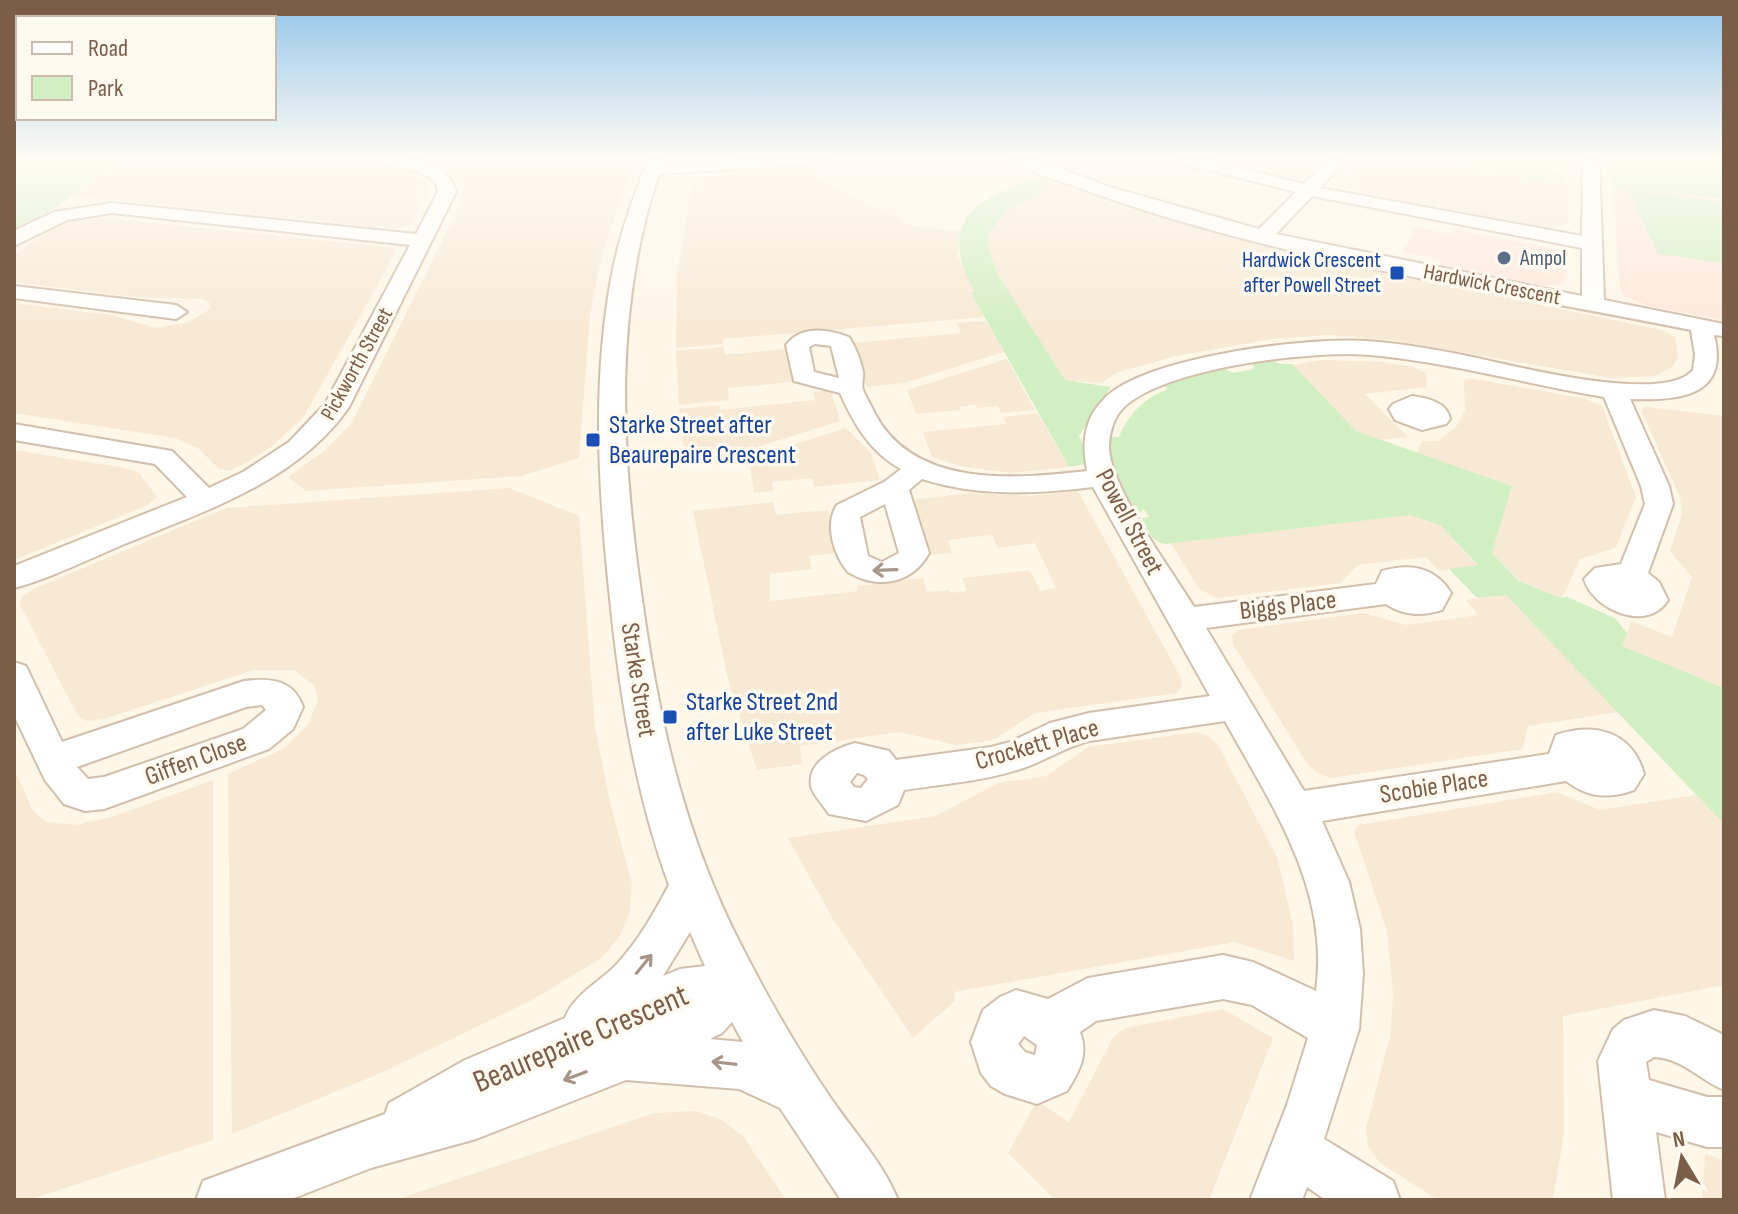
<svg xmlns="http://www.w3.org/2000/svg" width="1738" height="1214" font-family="'Sofia Sans Condensed',sans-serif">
<rect width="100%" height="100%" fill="#fef6e7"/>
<!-- residential -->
<g fill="#f7e9d4">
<polygon points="123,159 305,159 377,166 414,174 427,185 428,192 411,225 396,229 71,195"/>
<polygon points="430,159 635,159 603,250 590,315 579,458 521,476 306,491 288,477 324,451 352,423 465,195 465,181 460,173"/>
<polygon points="1437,164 1569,185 1568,223 1560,227 1543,227 1420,205"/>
<polygon points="807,168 812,176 913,226 959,231 958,256 975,293 972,294 984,317 723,339 723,344 676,348 677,275 693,180 707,175"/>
<polygon points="1059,183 1119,205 1285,252 1662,330 1675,337 1678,357 1672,367 1655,376 1611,378 1391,340 1328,335 1272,339 1176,356 1118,372 1101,383 1065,380 998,275 988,247 988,234 1006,212"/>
<polygon points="88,216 394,248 397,250 303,418 271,447 244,464 230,470 219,469 198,448 175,438 14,413 14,303 110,315 157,328 189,322 210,309 210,303 203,299 134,297 14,282 14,255 60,223"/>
<polygon points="986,321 1004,352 904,383 867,387 853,343 961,333 957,323"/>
<polygon points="724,347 725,355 785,349 792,382 728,388 729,400 679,405 676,351"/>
<polygon points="1007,359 1035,410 1001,413 998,406 977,408 975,405 960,406 961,410 916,414 907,390"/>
<polygon points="1322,360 1384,362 1413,367 1426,373 1427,387 1365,394 1408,437 1381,440 1356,431 1292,365"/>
<polygon points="1469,378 1586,399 1602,406 1636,497 1616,548 1580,559 1562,598 1520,581 1492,553 1512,486 1417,453 1422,441 1438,441 1456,427 1465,411 1464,380"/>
<polygon points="831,390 840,421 748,450 685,457 679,409 719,405 720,410 815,400 813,392"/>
<polygon points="1646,407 1724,416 1724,688 1622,646 1631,621 1672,637 1692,577 1670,551 1682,515 1680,497 1641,410"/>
<polygon points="1037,413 1069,467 1011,473 960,466 932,457 923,432 1006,424 1003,417"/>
<polygon points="846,428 871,453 880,480 814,487 812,478 772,482 773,491 754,493 749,459"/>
<polygon points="14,450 125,468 138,472 157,497 146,506 14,560"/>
<polygon points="509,488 579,516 595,728 610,803 632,884 629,917 618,939 600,959 532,1000 381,1073 232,1134 228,774 283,749 308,725 318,700 315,686 294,670 253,670 104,719 87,721 78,716 20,605 21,598 33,589 226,508"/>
<polygon points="1078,491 1181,678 1182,687 1176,693 1035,713 993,740 956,745 900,732 800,746 802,764 757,770 728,679 693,511 773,502 776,515 828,510 838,553 809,556 812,569 770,574 770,601 858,591 857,586 923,578 927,592 949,590 950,593 967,591 962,578 1030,570 1040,591 1056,588 1035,543 998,548 992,535 948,540 952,553 930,555 911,500 971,493 1031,496"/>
<polygon points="1410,515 1440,525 1478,566 1439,571 1426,557 1358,565 1340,583 1217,598 1199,589 1171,543"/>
<polygon points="1505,594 1618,712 1528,726 1522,749 1331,778 1319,774 1308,765 1233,644 1232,636 1238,630 1363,613 1407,625 1478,615 1466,600"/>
<polygon points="1197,732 1208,736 1218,745 1277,857 1293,925 1294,961 1235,942 954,992 955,1001 913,1038 834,921 788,838 936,816 998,783 1046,776 1088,747"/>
<polygon points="14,769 33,811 46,822 75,825 112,817 213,780 213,1140 28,1200 14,1200"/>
<polygon points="1557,792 1600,810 1696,795 1724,824 1724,985 1563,1016 1564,1134 1553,1200 1438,1200 1379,1162 1368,1146 1366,1128 1390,1037 1393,995 1387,931 1354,831 1359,825"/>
<polygon points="1223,1009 1273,1038 1209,1200 1055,1200 1008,1153 1037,1101 1069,1122 1114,1036 1125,1028"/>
<polygon points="696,1111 722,1120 743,1136 786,1200 395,1200 655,1113"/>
<polygon points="1705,1154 1724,1160 1724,1200 1702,1200"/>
</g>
<!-- commercial -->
<g fill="#ffe7da">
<polygon points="1216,159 1325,159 1304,178 1297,179"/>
<polygon points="1364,159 1413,159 1437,164 1420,205 1337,187"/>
<polygon points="1613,188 1724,195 1724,320 1649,306 1625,296 1620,290"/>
<polygon points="1415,227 1451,234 1453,229 1556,249 1567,257 1566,280 1560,285 1543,285 1440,266 1441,260 1404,252"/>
</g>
<!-- green -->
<g fill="#d2eec3">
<polygon points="14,159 123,159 14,236"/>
<polygon points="1425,159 1573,159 1569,160 1569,169 1550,168 1566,175 1564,180 1569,185 1479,171 1476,168 1481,165"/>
<polygon points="1602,159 1724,159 1724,198 1630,190 1724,202 1724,263 1658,254 1628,190 1613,188 1612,176 1604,171"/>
<path d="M1043,176L1060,181L1006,212L988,234V247L998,275L1065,380L1111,387L1079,436L1085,449L1086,464L1069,467L971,293L975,292C934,218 977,199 1043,176Z"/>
<path d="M1268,357L1280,364H1292L1356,431L1512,486L1492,553L1519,581L1561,598L1567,597L1615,618L1627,633L1622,646L1724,688V824L1506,595L1477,598L1449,569L1478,565L1440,525L1410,515L1166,544C1152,543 1148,530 1142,518L1149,517L1144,509L1138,514C1118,490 1111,467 1107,436L1119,437C1129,413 1144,399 1167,389L1162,381L1219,366L1233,373L1254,369L1252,361Z"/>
</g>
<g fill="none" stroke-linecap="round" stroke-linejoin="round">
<defs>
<g id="minor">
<path d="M374,159C405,159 445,154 456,192L349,407C296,483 204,511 122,545C87,560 51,578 14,588V566L187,497L155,464L14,440V424L172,451L209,488L243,472L289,442L325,404L410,245L112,213L67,220L14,246V231L54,212L112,203L416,234L438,192L436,183C418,163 391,173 374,159Z"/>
<path d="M648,159H664L663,163L828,159L820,164L659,174C613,309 621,452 641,592C658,718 684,836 743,949C769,1000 799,1052 832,1100C854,1132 883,1163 898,1200H841L780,1108L739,1089L626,1080L476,1139L371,1168L289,1200H196L203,1181L385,1114L389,1103L465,1060L565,1018C574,994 600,982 617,964C639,940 654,913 669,885C634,789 619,690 609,589C598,483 592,374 613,269C621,231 634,195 648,159ZM690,932L705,966L680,969L663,976ZM732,1022L743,1042L710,1039L722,1033Z"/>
<path d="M1011,159H1035L1110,187L1259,229L1296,192L1179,163L1177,159H1205L1304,184L1329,159H1346L1320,188L1582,236L1583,159H1599L1604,300L1724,324V336L1714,335C1730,397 1678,401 1630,399L1669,486L1673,504L1648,573L1659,582L1668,600C1648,633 1593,610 1584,579L1595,568L1621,564L1645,504L1641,486L1604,397C1526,384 1449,362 1370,355C1312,350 1165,367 1123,408C1114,417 1109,433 1109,447C1109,486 1172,571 1194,607L1376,584L1382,571C1410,563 1435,567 1451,593L1442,610C1422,616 1404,616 1386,604L1206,628L1304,791L1549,754L1556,735C1594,722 1632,731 1644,774L1634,790C1609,799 1588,798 1566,781L1322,821L1349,882L1360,929L1363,974L1359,1029L1324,1139L1393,1181L1400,1200H1326L1307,1187L1302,1200H1250L1287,1105L1308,1038L1252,1005L1223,999L1096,1021L1080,1032C1089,1054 1079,1072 1067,1091L1037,1104L1005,1094L991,1086L981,1073L971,1042L983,1010L1000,997L1016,990L1048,999L1088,978L1223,955L1253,962L1316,991C1330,889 1272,806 1225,721L1089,741C1064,747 1044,762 1020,769C983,781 943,784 904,790L898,805L866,821L829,814C824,806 813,795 811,786C807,761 837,748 855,743L889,751L896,760L991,747L1010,742L1050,723L1089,713L1210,696L1093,487C1035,494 979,497 922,479L909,490L929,553C912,584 878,590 848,572C834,556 824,524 837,505L884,482L901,469C870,452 854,424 840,393L794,381L786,345C801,325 828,329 849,337C855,346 861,361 863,372C864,378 861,384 863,390C866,398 871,405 874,412C913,489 1015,479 1087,471C1082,444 1083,420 1104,399C1145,356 1309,337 1367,341C1399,343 1432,349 1463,355C1508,364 1663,406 1693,370L1695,355L1691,330C1486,289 1274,260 1077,187C1058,179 1025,173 1011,159ZM1312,196L1582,248V296L1276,234ZM815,344L831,346L839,378L814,372L809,347ZM885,504L899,553L882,562L868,556L860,517ZM857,773L864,775L868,779L861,788L854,787L850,782ZM1024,1036L1037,1045L1035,1055L1025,1052L1018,1044Z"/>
<polygon points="14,286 176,305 187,312 176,319 14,298"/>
<path d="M1412,396C1427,398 1447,402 1450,419L1446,424L1422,430L1395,420L1389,409L1393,404Z"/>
<path d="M14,662L26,666L62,742L244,681C270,678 293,679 303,707L293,729L269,749L104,809L85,811L64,804L45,780L14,715ZM262,705L266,710L243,729L104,777L88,779L77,767L246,707Z"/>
<path d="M1654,1010L1685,1016L1724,1035V1090C1698,1079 1684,1059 1654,1057L1646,1062L1649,1080L1707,1097H1724V1147H1707L1656,1132L1665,1200H1613L1598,1061L1613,1029L1624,1020Z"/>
</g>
</defs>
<!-- minor casing -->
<use href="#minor" stroke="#d2bfab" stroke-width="4"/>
<!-- minor -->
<use href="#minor" fill="#fff" fill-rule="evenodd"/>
</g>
<!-- one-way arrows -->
<defs><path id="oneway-shaft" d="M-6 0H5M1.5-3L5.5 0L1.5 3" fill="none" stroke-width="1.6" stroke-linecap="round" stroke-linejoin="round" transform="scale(2)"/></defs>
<g stroke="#a99688">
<use href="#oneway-shaft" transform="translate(885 570) rotate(178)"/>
<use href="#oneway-shaft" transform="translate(644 964) rotate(-51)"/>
<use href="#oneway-shaft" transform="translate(724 1063) rotate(-173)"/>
<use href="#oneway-shaft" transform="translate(575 1076) rotate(159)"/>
</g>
<!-- sky -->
<linearGradient id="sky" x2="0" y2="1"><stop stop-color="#95c6e9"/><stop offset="0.48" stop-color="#fffbf4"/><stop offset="1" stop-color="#fffbf4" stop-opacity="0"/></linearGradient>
<rect width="1738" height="329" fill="url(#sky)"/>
<!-- markers -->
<circle fill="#5c6f8a" stroke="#fffaef" stroke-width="3" cx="1504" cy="258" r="8"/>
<g fill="#1a4fb4" stroke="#fffaef" stroke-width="3">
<rect x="1389" y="265" width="16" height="16" rx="4"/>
<rect x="585" y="432" width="16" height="16" rx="4"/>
<rect x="662" y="709" width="16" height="16" rx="4"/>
</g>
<g text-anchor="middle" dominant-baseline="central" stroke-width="7" stroke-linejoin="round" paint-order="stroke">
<!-- far-service labels -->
<g font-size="22" fill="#4e5e75" stroke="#fffaef" text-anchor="start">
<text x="1520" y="258">Ampol</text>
</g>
<!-- far-transit labels -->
<g font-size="22" fill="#164399" stroke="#fffaef" text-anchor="end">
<text x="1381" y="260">Hardwick Crescent<tspan x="1381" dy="25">after Powell Street</tspan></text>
</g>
<!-- far-street labels -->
<g font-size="22" fill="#7b5d48" stroke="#fffaef">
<text transform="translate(1492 285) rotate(11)">Hardwick Crescent</text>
<text transform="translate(357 364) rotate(-61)">Pickworth Street</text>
</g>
<!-- transit labels -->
<g font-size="26" fill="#164399" stroke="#fffaef" text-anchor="start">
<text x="609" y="425">Starke Street after<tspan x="609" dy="30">Beaurepaire Crescent</tspan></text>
<text x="686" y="702">Starke Street 2nd<tspan x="686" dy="30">after Luke Street</tspan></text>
</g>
<!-- street labels -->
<g font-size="26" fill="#7b5d48" stroke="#fffaef">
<text transform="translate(1129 522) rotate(62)">Powell Street</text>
<text transform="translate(1288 606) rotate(-7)">Biggs Place</text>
<text transform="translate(638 680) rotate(81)">Starke Street</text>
<text transform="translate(1037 745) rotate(-16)">Crockett Place</text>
<text transform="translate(196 760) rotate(-20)">Giffen Close</text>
<text transform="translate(1434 787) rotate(-9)">Scobie Place</text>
</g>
<!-- near-street labels -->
<g font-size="32" fill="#7b5d48" stroke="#fffaef">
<text transform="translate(581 1039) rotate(-23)">Beaurepaire Crescent</text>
</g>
</g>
<!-- border -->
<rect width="1738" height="1214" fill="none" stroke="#7b5d48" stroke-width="32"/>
<!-- legend -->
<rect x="16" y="16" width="260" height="104" fill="#fffaef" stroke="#cabbac" stroke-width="2"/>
<rect x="32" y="42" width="40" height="12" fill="#ffffff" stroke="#cabbac" stroke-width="2"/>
<text x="88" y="56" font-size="24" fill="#7b5d48">Road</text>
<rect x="32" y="76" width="40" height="24" fill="#d2eec3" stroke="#cabbac" stroke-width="2"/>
<text x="88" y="96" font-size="24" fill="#7b5d48">Park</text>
<!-- north arrow -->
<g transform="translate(1682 1158) rotate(350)" stroke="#fffaef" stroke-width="6" paint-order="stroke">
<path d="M0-6L14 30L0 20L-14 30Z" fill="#7b5d48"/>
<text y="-12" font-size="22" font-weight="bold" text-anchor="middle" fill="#7b5d48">N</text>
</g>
</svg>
